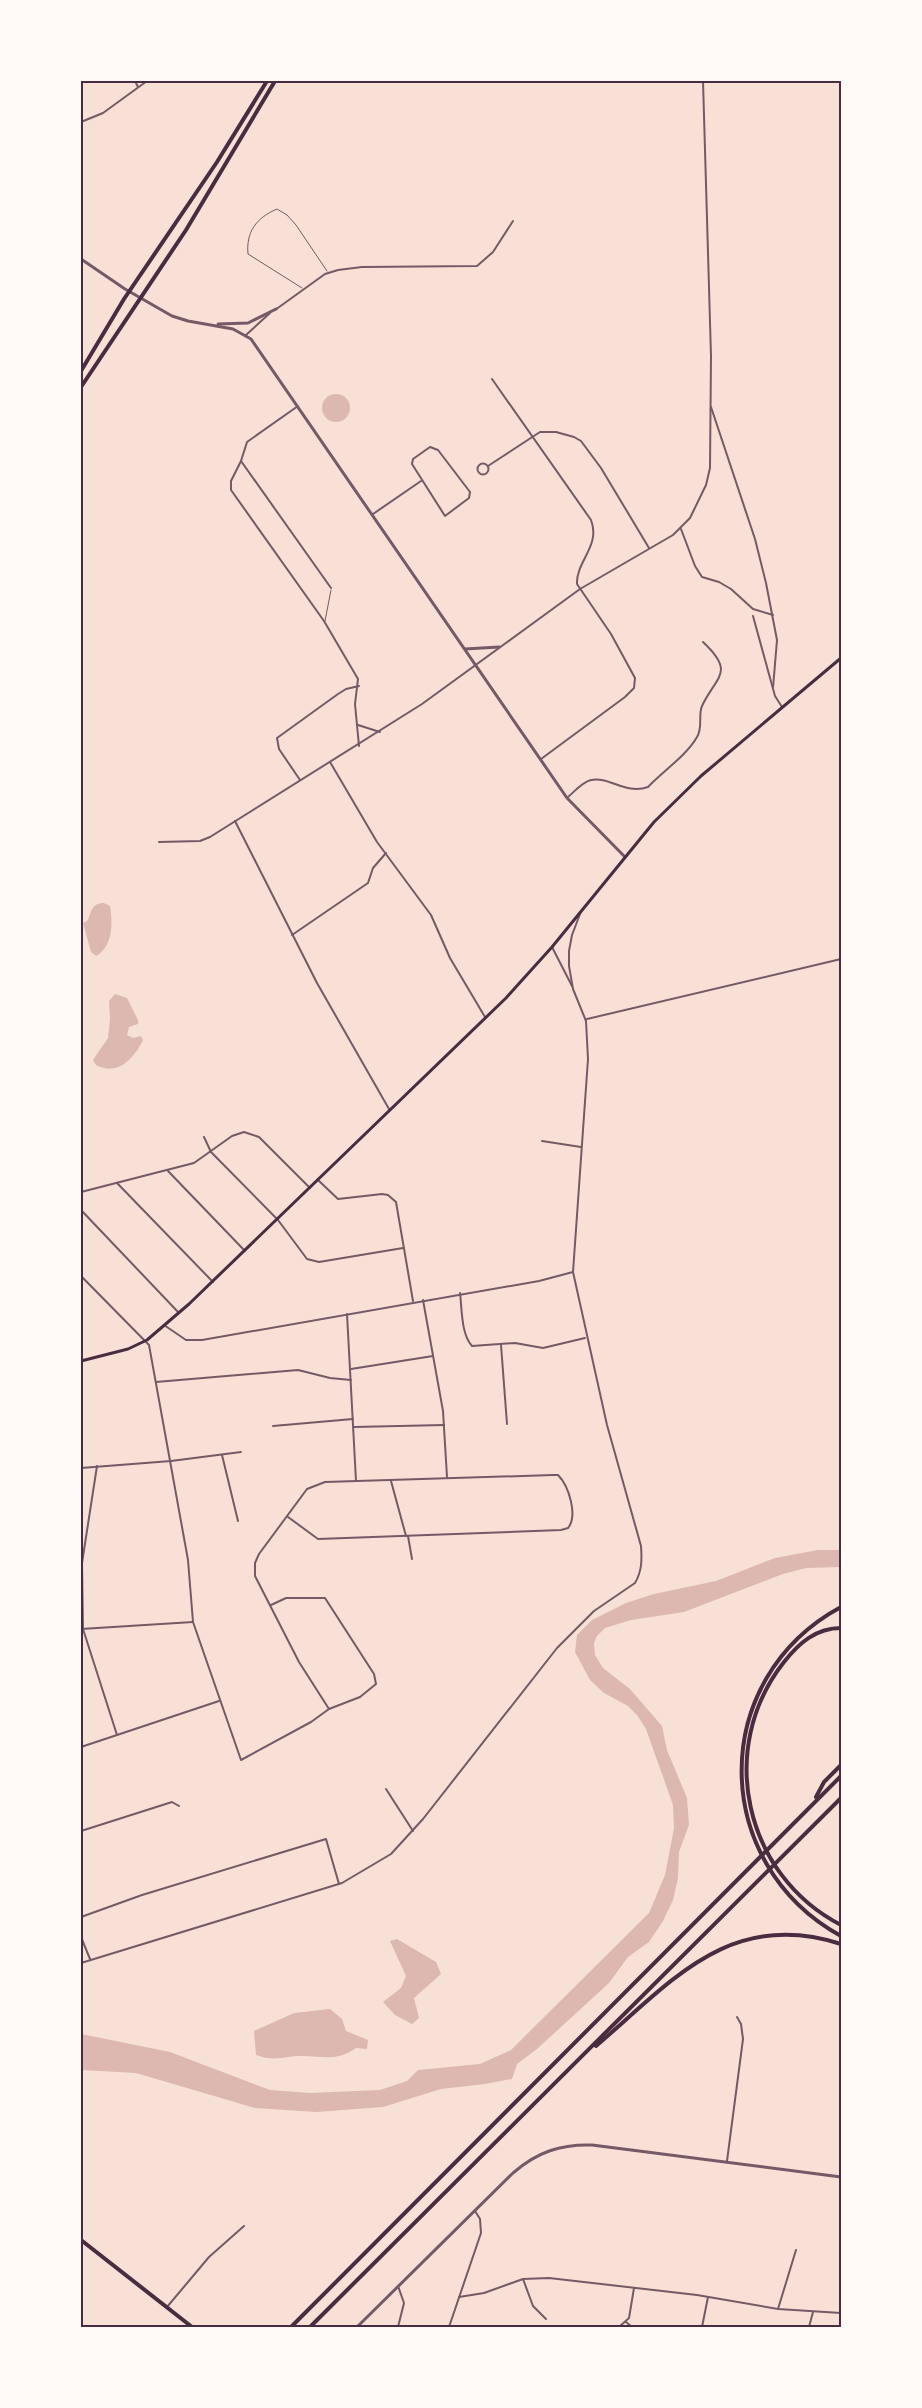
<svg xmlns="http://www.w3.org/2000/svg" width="922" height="2408" font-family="'Open Sans',sans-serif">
<rect width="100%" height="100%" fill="#f7e1d7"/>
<!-- water -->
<g fill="#dcb8b0">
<circle cx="336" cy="408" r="14"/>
<path d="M104,903L110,906C113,923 113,947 96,956L91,952L83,923L88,920C91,910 93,903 104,903Z"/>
<path d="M115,994L127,998L138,1020V1024L129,1027L127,1035L133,1038L141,1036L143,1040C134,1058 118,1077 96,1065L93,1060L108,1038L110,1019L109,1001Z"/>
<polygon points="818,1550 841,1550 841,1567 806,1568 783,1574 684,1612 631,1620 605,1628 597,1636 594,1643 595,1655 603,1668 630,1689 662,1726 667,1750 687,1798 689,1825 679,1852 678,1878 673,1900 663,1921 649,1942 628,1957 609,1983 537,2049 517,2064 512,2079 485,2084 441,2089 383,2107 316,2112 255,2108 136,2073 81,2070 81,2034 170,2052 270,2090 310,2093 380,2090 407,2081 418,2070 480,2064 511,2050 649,1913 665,1875 674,1828 673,1805 646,1729 637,1715 628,1706 604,1693 590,1680 575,1652 577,1635 592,1620 626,1603 654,1594 716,1581 775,1558"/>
<polygon points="397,1939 436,1962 441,1974 414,1998 419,2018 412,2024 395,2015 383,2002 401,1988 406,1976 390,1941"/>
<path d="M330,2009L342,2019L346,2031L368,2040L367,2049L356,2048C336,2062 323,2056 302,2056C283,2056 276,2062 256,2055L254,2031L294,2013Z"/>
</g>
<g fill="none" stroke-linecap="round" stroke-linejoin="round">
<!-- service -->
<g stroke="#755966" stroke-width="1">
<path d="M302,288L248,254C246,232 256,218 277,209L287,215L296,225L327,271"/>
<polyline points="325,621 331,590"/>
</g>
<!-- minor -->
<g stroke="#755966" stroke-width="2">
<polyline points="135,81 138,87"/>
<polyline points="81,122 103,113 147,81"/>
<polyline points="275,310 325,274 338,270 362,267 477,266 493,252 513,221"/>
<polyline points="246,335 270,313"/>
<path d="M492,379L591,520C601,546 576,561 577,584L611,634L635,678L634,688L625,697L541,759"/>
<polyline points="298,406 247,442 241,461 231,481 231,490 324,621 358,679 355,704 359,746"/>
<polyline points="711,407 755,539 766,583 777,640 773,688"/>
<polygon points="430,447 438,450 470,492 469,498 445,516 412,464 413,459"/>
<polyline points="241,461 331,588"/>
<circle cx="483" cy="469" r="5.5"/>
<polyline points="488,466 540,432 556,432 574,437 581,441 601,468 649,548"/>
<polyline points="373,514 421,481"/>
<polyline points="681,529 695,566 702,577 719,582 731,589 753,609 773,615"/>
<polyline points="753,616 775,696 782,707"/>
<polyline points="358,725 380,732"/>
<polyline points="330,762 377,842 431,915 450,958 485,1017"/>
<polyline points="300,780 279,749 277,738 338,694 346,689 359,686"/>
<path d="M567,798C574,792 582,782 591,780C609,776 626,795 648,787C662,772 687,755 697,737C703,728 698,715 702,706C716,676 736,673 703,642"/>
<polyline points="235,821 317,983 389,1109"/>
<polyline points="159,842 200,841 210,837 422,704 580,589 673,535 690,518 706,485 710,468 711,356 703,81"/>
<polyline points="292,935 368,883 373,868 386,853"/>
<polyline points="552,947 572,986"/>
<polyline points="587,1019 841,959"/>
<polyline points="204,1137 211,1152 278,1220 307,1259 319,1262 403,1248"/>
<polyline points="542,1141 581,1147"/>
<polyline points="168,1171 245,1251"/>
<polyline points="318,1180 338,1199 382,1194 388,1195 396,1202 413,1301"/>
<polyline points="117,1183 213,1282"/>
<polyline points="81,1192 194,1163 232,1136 244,1132 259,1137 310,1188"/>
<polyline points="81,1210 179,1313"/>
<polyline points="81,1276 149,1345 188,1560 193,1622 241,1760 311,1722 329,1709 360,1697 376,1684 374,1674 325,1598 286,1598 271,1605"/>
<path d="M460,1293C462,1309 461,1334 472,1346L515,1343L543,1348L585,1338"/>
<polyline points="423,1300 443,1411 447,1477"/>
<polyline points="347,1314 356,1481"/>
<polyline points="164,1325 186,1340 202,1340 539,1281 573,1272"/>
<polyline points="501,1345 507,1424"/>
<polyline points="351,1369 433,1356"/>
<polyline points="156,1382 298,1370 330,1378 351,1380"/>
<polyline points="273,1426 353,1419"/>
<polyline points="354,1427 444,1425"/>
<polyline points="222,1455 238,1521"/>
<polyline points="97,1466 82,1563 83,1629 117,1735"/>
<polyline points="81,1468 171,1461 241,1452"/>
<polyline points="391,1481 406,1536"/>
<path d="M288,1517L318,1539L561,1530L568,1528C578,1516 569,1486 558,1475H553L325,1482L307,1489L259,1554L255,1563V1576L299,1662L329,1709"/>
<polyline points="408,1536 412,1559"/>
<polyline points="81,1629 193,1622"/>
<polyline points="81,1747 219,1701"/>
<polyline points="386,1789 413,1831"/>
<polyline points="81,1831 172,1802 179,1806"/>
<polyline points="81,1917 142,1895 326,1839 339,1884"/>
<polyline points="81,1937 90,1959"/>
<path d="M81,1963L342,1883L391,1854L423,1819L557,1648L594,1611L635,1583C642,1571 642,1560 641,1546L607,1425L573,1272L588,1059L586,1021L573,989L569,966V951L572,935L580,914"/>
<polyline points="727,2161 743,2039 741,2024 737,2017"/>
<polyline points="523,2279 533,2306 546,2319"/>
<polyline points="398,2286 404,2303 398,2327"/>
<polyline points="459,2297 484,2293 523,2279 549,2278 697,2295 778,2309 841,2313"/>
<polyline points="167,2307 209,2257 244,2226"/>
<polyline points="778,2309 796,2250"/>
<polyline points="626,2322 632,2327"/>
<polyline points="449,2327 481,2233 480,2219 475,2211"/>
<polyline points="619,2327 629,2318 634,2288"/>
<polyline points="702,2327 708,2297"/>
<polyline points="809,2327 813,2312"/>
</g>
<!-- tertiary -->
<g stroke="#755966" stroke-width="3">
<polyline points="81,259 125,289 172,316 188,321 233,329 251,339 567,798 624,856"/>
<polyline points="218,324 248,323 276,309"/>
<polyline points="465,649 499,647"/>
<path d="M357,2327L513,2173C537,2152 561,2144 592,2145L841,2177"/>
</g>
<!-- secondary -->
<polyline stroke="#4a2c40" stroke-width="3" points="81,1361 128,1349 147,1340 189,1304 506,998 552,947 654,822 701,776 841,658"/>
<!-- primary -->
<g stroke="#4a2c40" stroke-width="4">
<polyline points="81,371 124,299 217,162 267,81"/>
<polyline points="81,387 186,230 275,81"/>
<polyline points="81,2240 192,2327"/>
</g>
<!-- motorway -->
<g stroke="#4a2c40" stroke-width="4">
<path d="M841,1607C708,1679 709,1863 841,1936"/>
<path d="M841,1628C816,1628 799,1643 784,1662C716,1748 744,1875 841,1925"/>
<polyline points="816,1797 824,1782 841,1765"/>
<path d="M596,2046C671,1982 730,1908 841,1944"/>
<polyline points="291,2327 841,1776"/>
<polyline points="310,2327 841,1798"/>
</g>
</g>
<!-- border -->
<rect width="922" height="2408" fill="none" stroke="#fffaf5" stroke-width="165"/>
<rect x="82" y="82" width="758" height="2244" fill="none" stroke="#4a2c40" stroke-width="2"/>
</svg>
